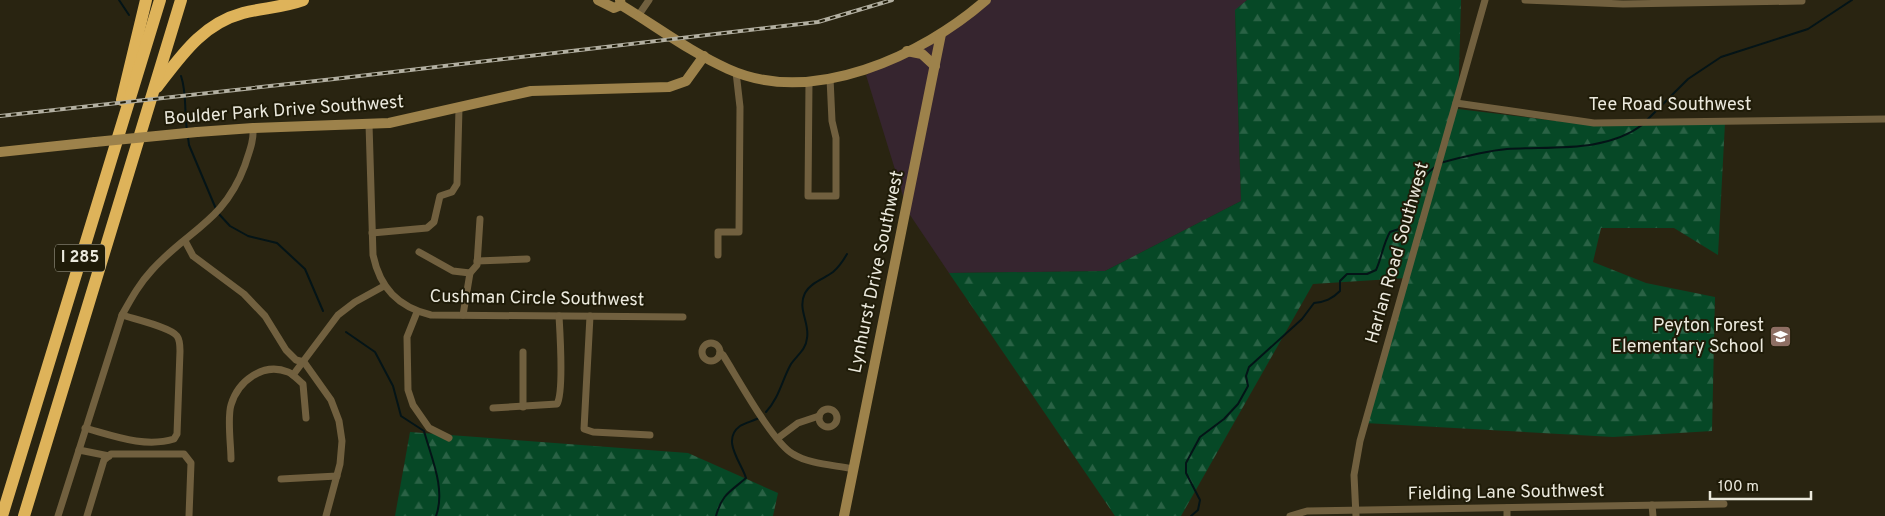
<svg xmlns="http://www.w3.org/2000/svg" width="1885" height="516" font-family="Overpass,sans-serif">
<defs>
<pattern id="forest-firs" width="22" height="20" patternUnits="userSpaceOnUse" patternTransform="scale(1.25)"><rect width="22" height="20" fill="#064826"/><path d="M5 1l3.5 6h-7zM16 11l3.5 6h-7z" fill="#2a6245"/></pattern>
</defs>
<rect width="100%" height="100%" fill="#292411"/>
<!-- commercial -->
<polygon fill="#36252f" points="986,0 1247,0 1235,11 1241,201 1105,271 949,273 908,212 866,75 923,44"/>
<!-- forest -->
<g fill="url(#forest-firs)">
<polygon points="1247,0 1461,0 1458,109 1588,125 1725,123 1718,255 1674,228 1601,228 1593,262 1646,283 1715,297 1712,431 1613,437 1365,423 1407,278 1313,284 1181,516 1115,516 949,273 1105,271 1241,201 1235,10"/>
<polygon points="410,432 688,453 778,493 773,516 395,516"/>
</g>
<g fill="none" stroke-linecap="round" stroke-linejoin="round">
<!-- stream -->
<g stroke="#041417" stroke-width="2">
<polyline points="119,0 129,15"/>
<path d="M181,76C187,93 184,111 187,130"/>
<polyline points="1647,120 1688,79 1721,57 1808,29 1852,0"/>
<polyline points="188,137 189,145 216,209"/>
<path d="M1440,163C1462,157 1484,151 1507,149C1551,146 1605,153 1642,125"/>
<polyline points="218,213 230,226 248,236 277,243 305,269 323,311"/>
<path d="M346,332L375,352L393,386L401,416L424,431C431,457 446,489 436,516"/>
<path d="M766,412C779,398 782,380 791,364C797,355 806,350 807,338C810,323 797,309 805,293C811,282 824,279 833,272C839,267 843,261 847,254"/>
<path d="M716,516C722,494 730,492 746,478C741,462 721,440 740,426C745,423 753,421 759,418"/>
<path d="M1191,516L1198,510L1200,500L1186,473V463L1200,437L1224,419L1238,404L1248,386L1246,376L1249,367L1302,319L1314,303C1325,302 1332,299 1340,291V281L1347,274H1367L1376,270C1382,257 1383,244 1390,232L1399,229L1404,220L1402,211C1416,197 1419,178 1436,166"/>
</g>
<!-- street -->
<g stroke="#71603f" stroke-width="7">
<polyline points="1525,0 1623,4 1802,1"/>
<polyline points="638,16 649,0"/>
<polyline points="809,81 808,196 836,196 836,138 832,121 830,78"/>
<polyline points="1456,103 1594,123 1885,119"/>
<path d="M369,124L373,255C380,288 398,307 431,315L683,317"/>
<polyline points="372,233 427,228 434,222 440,196 452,192 457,184 459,108"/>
<polyline points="185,241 193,256 244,294 265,316 286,350 296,360 304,362 331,400 339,421 342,441 340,464 326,516"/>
<polyline points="419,252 453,271 470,273 477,265 480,219"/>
<polyline points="718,255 718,232 739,232 740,107 736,72"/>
<polyline points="477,261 527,259"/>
<polyline points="417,312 407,337 408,390 413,405 429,428 449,438"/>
<polyline points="463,315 470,273"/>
<polyline points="590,316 584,429 593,432 650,435"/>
<circle cx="711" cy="352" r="9"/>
<polyline points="523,352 523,407"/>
<path d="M720,353L723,355C737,377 773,443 793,454C809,464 834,465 853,469"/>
<polyline points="293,375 338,315 355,302 384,286"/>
<path d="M493,408L557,404C564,392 560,333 559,316"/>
<circle cx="828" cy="418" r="9"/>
<path d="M85,428C114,436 145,448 174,439L177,434L180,351C180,346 180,340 177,336C170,327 134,319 122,315"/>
<polyline points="778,438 798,423 819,416"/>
<polyline points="79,450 109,456"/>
<path d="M231,459C231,445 227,418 231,405C238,381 263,362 288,372C293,374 298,380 303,384L306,418"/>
<polyline points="281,479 337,476"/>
<polyline points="1652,505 1653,516"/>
<polyline points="1507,508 1507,516"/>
<path d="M58,516L122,315C131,299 139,284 152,270C188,230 224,222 245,165C249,152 254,141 253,128"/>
<polyline points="87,516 104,460 111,454 184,454 191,463 189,516"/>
<polyline points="1290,516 1307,511 1724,504"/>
<polyline points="1356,516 1354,475 1360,441 1485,0"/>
</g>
<!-- secondary -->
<g stroke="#9d824b" stroke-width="10">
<polyline points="598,0 614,8 621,5"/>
<path d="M620,0L621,5C656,26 690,52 728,69C812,107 922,56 986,0"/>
<polyline points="907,51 922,54 935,66"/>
<polyline points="197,132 253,128 389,123 531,91 669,87 686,81 704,56"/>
<polyline points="0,152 95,142"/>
<polyline points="844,516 941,34"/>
</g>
<!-- highway -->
<g stroke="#deb35a" stroke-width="12">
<path d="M157,87C181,56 202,24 243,13C263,8 284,7 303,0"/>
<polyline points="122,100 146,0"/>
<polyline points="2,516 160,0"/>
<polyline points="24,516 181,0"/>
</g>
<defs>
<polyline id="rail" points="0,116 334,79 818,22 892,0"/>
</defs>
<!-- rail casing -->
<use href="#rail" stroke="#b2afa1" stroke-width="4"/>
<!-- rail -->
<use href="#rail" stroke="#1f1b08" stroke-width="2" stroke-dasharray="5.5" stroke-linecap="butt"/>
<!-- secondary-bridge -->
<polyline stroke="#9d824b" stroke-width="10" points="95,142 197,132"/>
</g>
<!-- icons -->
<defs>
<symbol id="school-square" viewBox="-11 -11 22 22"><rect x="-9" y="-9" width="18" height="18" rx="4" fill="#8d6e63" stroke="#1f1b08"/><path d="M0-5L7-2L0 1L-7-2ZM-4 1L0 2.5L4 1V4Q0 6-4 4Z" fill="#fff"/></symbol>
</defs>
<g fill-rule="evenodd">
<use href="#school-square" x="1768" y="324" width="25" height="25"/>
</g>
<g text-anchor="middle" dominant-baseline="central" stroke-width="4" stroke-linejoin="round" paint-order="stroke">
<!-- shield labels -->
<rect fill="#1f1b08" stroke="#aeab9d" stroke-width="1" x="55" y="244.5" width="50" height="27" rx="4"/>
<g font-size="16" font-weight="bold" fill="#ebe9dd">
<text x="80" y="258">I 285</text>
</g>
<!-- street labels -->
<g font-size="18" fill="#ebe9dd" stroke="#1f1b08">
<text x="1670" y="105">Tee Road Southwest</text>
<text transform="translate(284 111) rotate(-4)">Boulder Park Drive Southwest</text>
<text transform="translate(1398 253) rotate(-74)">Harlan Road Southwest</text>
<text transform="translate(877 272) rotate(-78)">Lynhurst Drive Southwest</text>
<text transform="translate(537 299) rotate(1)">Cushman Circle Southwest</text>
<text transform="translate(1506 493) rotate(-1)">Fielding Lane Southwest</text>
</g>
<!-- poi labels -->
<g font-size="18" fill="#ebe9dd" stroke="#1f1b08" text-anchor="end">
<text x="1764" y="326">Peyton Forest<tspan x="1764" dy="21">Elementary School</tspan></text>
</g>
</g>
<!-- scale -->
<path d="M1710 491v8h101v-8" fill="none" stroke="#ebe9dd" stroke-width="2.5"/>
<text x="1718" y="491" font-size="15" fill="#ebe9dd" stroke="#1f1b08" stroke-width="4" paint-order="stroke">100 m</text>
</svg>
